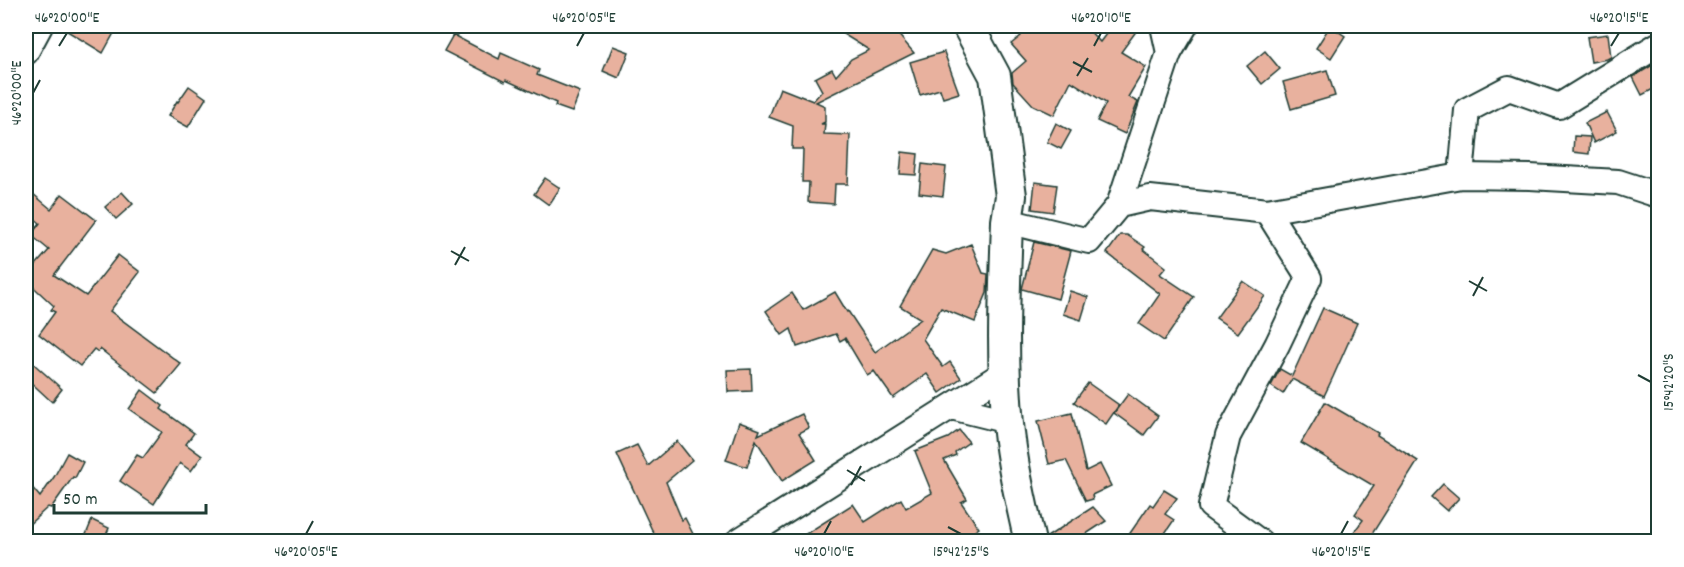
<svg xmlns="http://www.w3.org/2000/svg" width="1684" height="567" font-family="Dekko,sans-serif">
<rect width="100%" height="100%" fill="#fff"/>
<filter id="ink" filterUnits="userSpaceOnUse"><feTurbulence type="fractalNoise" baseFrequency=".0167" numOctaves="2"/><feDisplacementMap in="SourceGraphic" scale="12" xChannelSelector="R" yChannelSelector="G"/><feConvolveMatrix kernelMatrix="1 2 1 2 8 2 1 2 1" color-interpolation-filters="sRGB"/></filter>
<g filter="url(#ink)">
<!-- building -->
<g fill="#e8b19e" stroke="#1f3d34" stroke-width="1.5">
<polygon points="59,26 101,26 114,33 103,53"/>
<polygon points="830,26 891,26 914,53 816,102 825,106 825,122 821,124 825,124 824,134 850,135 848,184 835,184 834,204 808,202 809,182 802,182 803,149 792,149 793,126 769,117 780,88 813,101 822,91 815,78 832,69 836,76 851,59 869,50"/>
<polygon points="1010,26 1085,26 1100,42 1112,26 1140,26 1121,52 1146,67 1128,97 1138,102 1125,134 1097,121 1106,103 1071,81 1054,115 1033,105 1013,83 1012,73 1026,61 1011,44 1021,36"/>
<polygon points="1330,26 1345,36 1331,58 1316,48"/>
<polygon points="1608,34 1611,57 1607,59 1591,62 1587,37"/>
<polygon points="453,35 499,59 501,53 539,70 537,75 580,92 572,112 555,106 556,103 506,80 505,82 444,51"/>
<polygon points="613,46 629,52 619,78 603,71"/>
<polygon points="1265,51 1280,69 1262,84 1247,66"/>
<polygon points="944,52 959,93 943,98 940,89 920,95 910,62"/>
<polygon points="1659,61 1659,86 1642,95 1633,77"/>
<polygon points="1327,70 1335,96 1291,109 1283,82"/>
<polygon points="189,86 206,98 188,127 168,116 177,101 178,102"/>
<polygon points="1607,112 1617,131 1594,143 1585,123"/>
<polygon points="1056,123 1071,131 1061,149 1047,142"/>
<polygon points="1574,136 1590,137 1589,154 1573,152"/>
<polygon points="902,152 918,154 916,175 900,174"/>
<polygon points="922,164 946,167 943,196 919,193"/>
<polygon points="545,178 560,188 549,205 534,194"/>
<polygon points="1035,182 1057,185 1053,212 1032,209"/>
<polygon points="26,188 51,209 62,194 96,220 54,275 86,296 118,255 140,272 110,311 181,364 157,393 100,349 98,352 94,349 80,366 39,334 55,312 51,310 54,306 26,280 26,276 49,250 31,235 40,223 26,211"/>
<polygon points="122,192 133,204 116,219 105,207"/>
<polygon points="1120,235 1127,235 1145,247 1143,249 1166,267 1160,274 1194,297 1164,341 1139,324 1160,294 1107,253"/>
<polygon points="1034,242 1071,251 1058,299 1022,289"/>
<polygon points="971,244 983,273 988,274 987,293 975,322 941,308 923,339 943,367 950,362 961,378 940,393 927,374 893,398 874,371 867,375 845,338 840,341 836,334 797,347 791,329 782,335 766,311 792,293 803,310 835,292 847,312 848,311 875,352 921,319 900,306 932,250 946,254"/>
<polygon points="1243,281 1265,296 1238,333 1216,318"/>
<polygon points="1070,291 1088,297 1081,320 1063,314"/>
<polygon points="1323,308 1357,323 1333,377 1324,396 1292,379 1283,394 1271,386 1280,369 1292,376"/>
<polygon points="26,357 62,389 52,402 26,378"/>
<polygon points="751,369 752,391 728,392 727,370"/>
<polygon points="1088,383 1119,405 1106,424 1074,402"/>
<polygon points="142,390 163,406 161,409 194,433 186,444 202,456 191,471 180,463 154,504 120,481 137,455 143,458 162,432 129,409"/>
<polygon points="1128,394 1158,416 1144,435 1114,413"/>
<polygon points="1325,402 1378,433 1377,435 1418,461 1367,542 1346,542 1363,520 1355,514 1374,486 1301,443"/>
<polygon points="1072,413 1086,471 1100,464 1111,486 1092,495 1093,499 1086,501 1066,460 1049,464 1038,421"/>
<polygon points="802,414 809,428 799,433 816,460 782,481 756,440 747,467 726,460 739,422 760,430 758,435"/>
<polygon points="959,430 969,442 955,452 956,455 944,460 967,499 961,502 979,528 959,542 793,542 853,504 865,522 901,499 906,508 932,493 915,451 948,438"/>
<polygon points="677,441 692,460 666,482 682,520 685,518 697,542 659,542 652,530 617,454 637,445 648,466"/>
<polygon points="67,453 83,462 75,478 73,477 51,508 48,507 26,527 26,480 40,497 54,477"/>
<polygon points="1443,484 1459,498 1447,511 1431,497"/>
<polygon points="1164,490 1177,498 1165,514 1174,520 1159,542 1124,542 1150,504 1153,506"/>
<polygon points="1093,507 1106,521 1074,542 1047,542 1047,537"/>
<polygon points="92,520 109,528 103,542 83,542"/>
</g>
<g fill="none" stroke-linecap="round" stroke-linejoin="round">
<defs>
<g id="minor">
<polyline points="26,52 40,26"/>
<polyline points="1169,53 1185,26"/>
<polyline points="1461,176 1467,110 1509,88 1559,106 1658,45"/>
<polyline points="1119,205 1169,53 1163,26"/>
<polyline points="1007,221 1089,241 1119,205 1150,198 1267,211 1461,176 1530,177 1618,182 1658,195"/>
<polyline points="951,407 1008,421"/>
<polyline points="737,542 1004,373"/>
<polyline points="1260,542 1211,506 1228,436 1277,345 1309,278 1267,211"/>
</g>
<path id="tertiary" d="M968,26L995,76L1011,196L1007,221C1005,288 1001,357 1008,424C1012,464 1021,502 1030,542"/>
</defs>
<!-- minor casing -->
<use href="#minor" stroke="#1f3d34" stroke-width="28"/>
<!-- tertiary casing -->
<use href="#tertiary" stroke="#1f3d34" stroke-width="34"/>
<!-- minor -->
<use href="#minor" stroke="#fff" stroke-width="24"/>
<!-- tertiary -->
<use href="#tertiary" stroke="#fff" stroke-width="30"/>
</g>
</g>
<!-- ticks -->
<path fill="none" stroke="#1f3d34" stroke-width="2" d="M59,46L67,33M577,46L584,33M1094,46L1101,33M1611,46L1619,33M1073,62L1092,72M1077,76L1088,58M33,93L40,80M451,251L469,261M455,265L465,247M1469,281L1487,291M1473,296L1483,277M1638,375L1651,382M847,470L865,481M851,485L861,466M948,527L961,534M306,534L313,521M824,534L831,521M1341,534L1348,521"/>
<!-- margin -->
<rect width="1684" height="567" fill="none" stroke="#fff" stroke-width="66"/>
<!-- scale -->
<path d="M54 504v9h152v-9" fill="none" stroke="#1f3d34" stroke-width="3"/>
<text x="63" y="504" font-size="18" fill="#1f3d34" stroke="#ffffff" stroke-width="4.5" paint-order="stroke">50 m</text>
<rect x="33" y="33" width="1618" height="501" fill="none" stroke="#1f3d34" stroke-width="2"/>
<g font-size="15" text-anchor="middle" fill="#1f3d34">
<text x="67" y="22">46°20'00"E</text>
<text x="584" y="22">46°20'05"E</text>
<text x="1101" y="22">46°20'10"E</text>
<text x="1619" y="22">46°20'15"E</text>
<text transform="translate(16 93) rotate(-90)" y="5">46°20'00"E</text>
<text transform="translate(1668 382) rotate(-90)" y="5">15°42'20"S</text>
<text x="306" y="556">46°20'05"E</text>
<text x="824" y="556">46°20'10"E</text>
<text x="961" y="556">15°42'25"S</text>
<text x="1341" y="556">46°20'15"E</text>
</g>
</svg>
